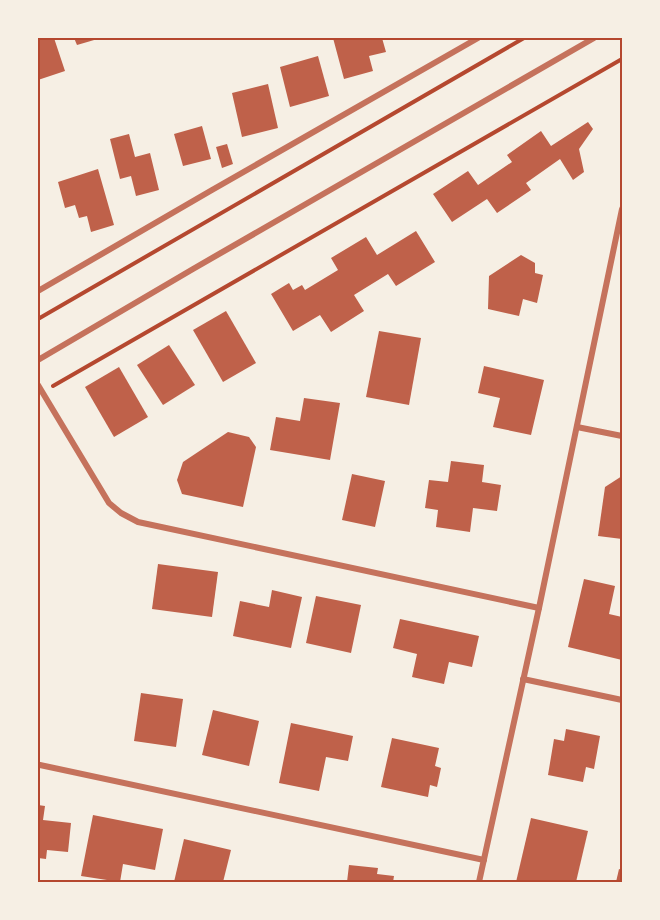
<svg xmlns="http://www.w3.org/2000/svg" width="660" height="920" font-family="Karla,sans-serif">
<rect width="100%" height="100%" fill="#f6efe4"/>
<!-- building -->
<g fill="#bf614a">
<polygon points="38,38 54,38 65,71 38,80"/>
<polygon points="74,38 101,38 77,45"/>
<polygon points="333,38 382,38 386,52 369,56 373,71 344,79"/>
<polygon points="318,56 329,96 290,107 280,67"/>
<polygon points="268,84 278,128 242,137 232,93"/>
<polygon points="588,122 593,129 579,149 584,172 573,180 560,159 526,183 531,190 497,213 487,199 452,222 433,194 468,171 478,185 512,162 507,155 541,131 551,146"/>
<polygon points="202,126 211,159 183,166 174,134"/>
<polygon points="129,134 135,157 150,153 159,190 136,196 131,176 120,179 110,139"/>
<polygon points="227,144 233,164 222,168 216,147"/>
<polygon points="98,169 114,225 91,232 87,216 79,218 75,205 65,208 58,182"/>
<polygon points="416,231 435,262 396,286 388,274 354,295 364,311 331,332 320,315 293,331 271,294 289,283 293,290 302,285 305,290 338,270 331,258 366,237 377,255"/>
<polygon points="521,255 535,263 535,273 543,275 537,303 523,299 519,316 488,309 489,276"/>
<polygon points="226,311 256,363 223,382 193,330"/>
<polygon points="379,331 421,338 409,405 366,397"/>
<polygon points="169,345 195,385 163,405 137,365"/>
<polygon points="484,366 544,380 531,435 493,427 500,398 478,393"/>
<polygon points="119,367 148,417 114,437 85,387"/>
<polygon points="304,398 340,403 330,460 270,450 276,417 300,421"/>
<polygon points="228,432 249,437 256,447 243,507 182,494 177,480 183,462"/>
<polygon points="451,461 484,465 482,482 501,485 497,511 473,508 470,532 436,527 438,510 425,508 429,480 448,482"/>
<polygon points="352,474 385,481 375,527 342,520"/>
<polygon points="622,476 622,539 598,536 605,487"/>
<polygon points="158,564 218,572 212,617 152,609"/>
<polygon points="584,579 615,586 609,614 622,617 622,660 568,647"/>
<polygon points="272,590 302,597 291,648 233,636 240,601 269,607"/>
<polygon points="316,596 361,605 351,653 306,643"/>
<polygon points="400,619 479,636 472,667 449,662 444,684 412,677 417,654 393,648"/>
<polygon points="141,693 183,699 176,747 134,741"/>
<polygon points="213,710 259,721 249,766 202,755"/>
<polygon points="291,723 353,736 348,761 326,757 319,791 279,783"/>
<polygon points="566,729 600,736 594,769 586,767 583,782 548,775 554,739 564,741"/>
<polygon points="392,738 439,748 435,766 441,768 437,787 430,785 428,797 381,787"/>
<polygon points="38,805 45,806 43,820 71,823 68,852 47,850 46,859 38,858"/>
<polygon points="93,815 163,829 155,870 123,864 120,882 81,876"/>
<polygon points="531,818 588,831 576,882 516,882"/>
<polygon points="184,839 231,850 223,882 174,882"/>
<polygon points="349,865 378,868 377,874 394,876 393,882 347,882"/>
<polygon points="619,869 622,870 622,882 616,882"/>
</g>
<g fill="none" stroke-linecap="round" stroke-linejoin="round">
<!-- path -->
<g stroke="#b5482f" stroke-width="4">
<polyline points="38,319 524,38"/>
<polyline points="53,386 622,59"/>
</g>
<!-- minor -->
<g stroke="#c5725c" stroke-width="6">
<polyline points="38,291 212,190 478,38"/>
<polyline points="38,360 193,269 594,38"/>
<polyline points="38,385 109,503 121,513 138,522 539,608"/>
<polyline points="577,427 622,436"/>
<polyline points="523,679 622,700"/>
<polyline points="40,765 484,860"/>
<polyline points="479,882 539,608 622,209"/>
</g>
</g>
<!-- border -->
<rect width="660" height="920" fill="none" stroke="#f6efe4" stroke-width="78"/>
<rect x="39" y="39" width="582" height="842" fill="none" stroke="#b5482f" stroke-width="2"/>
</svg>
